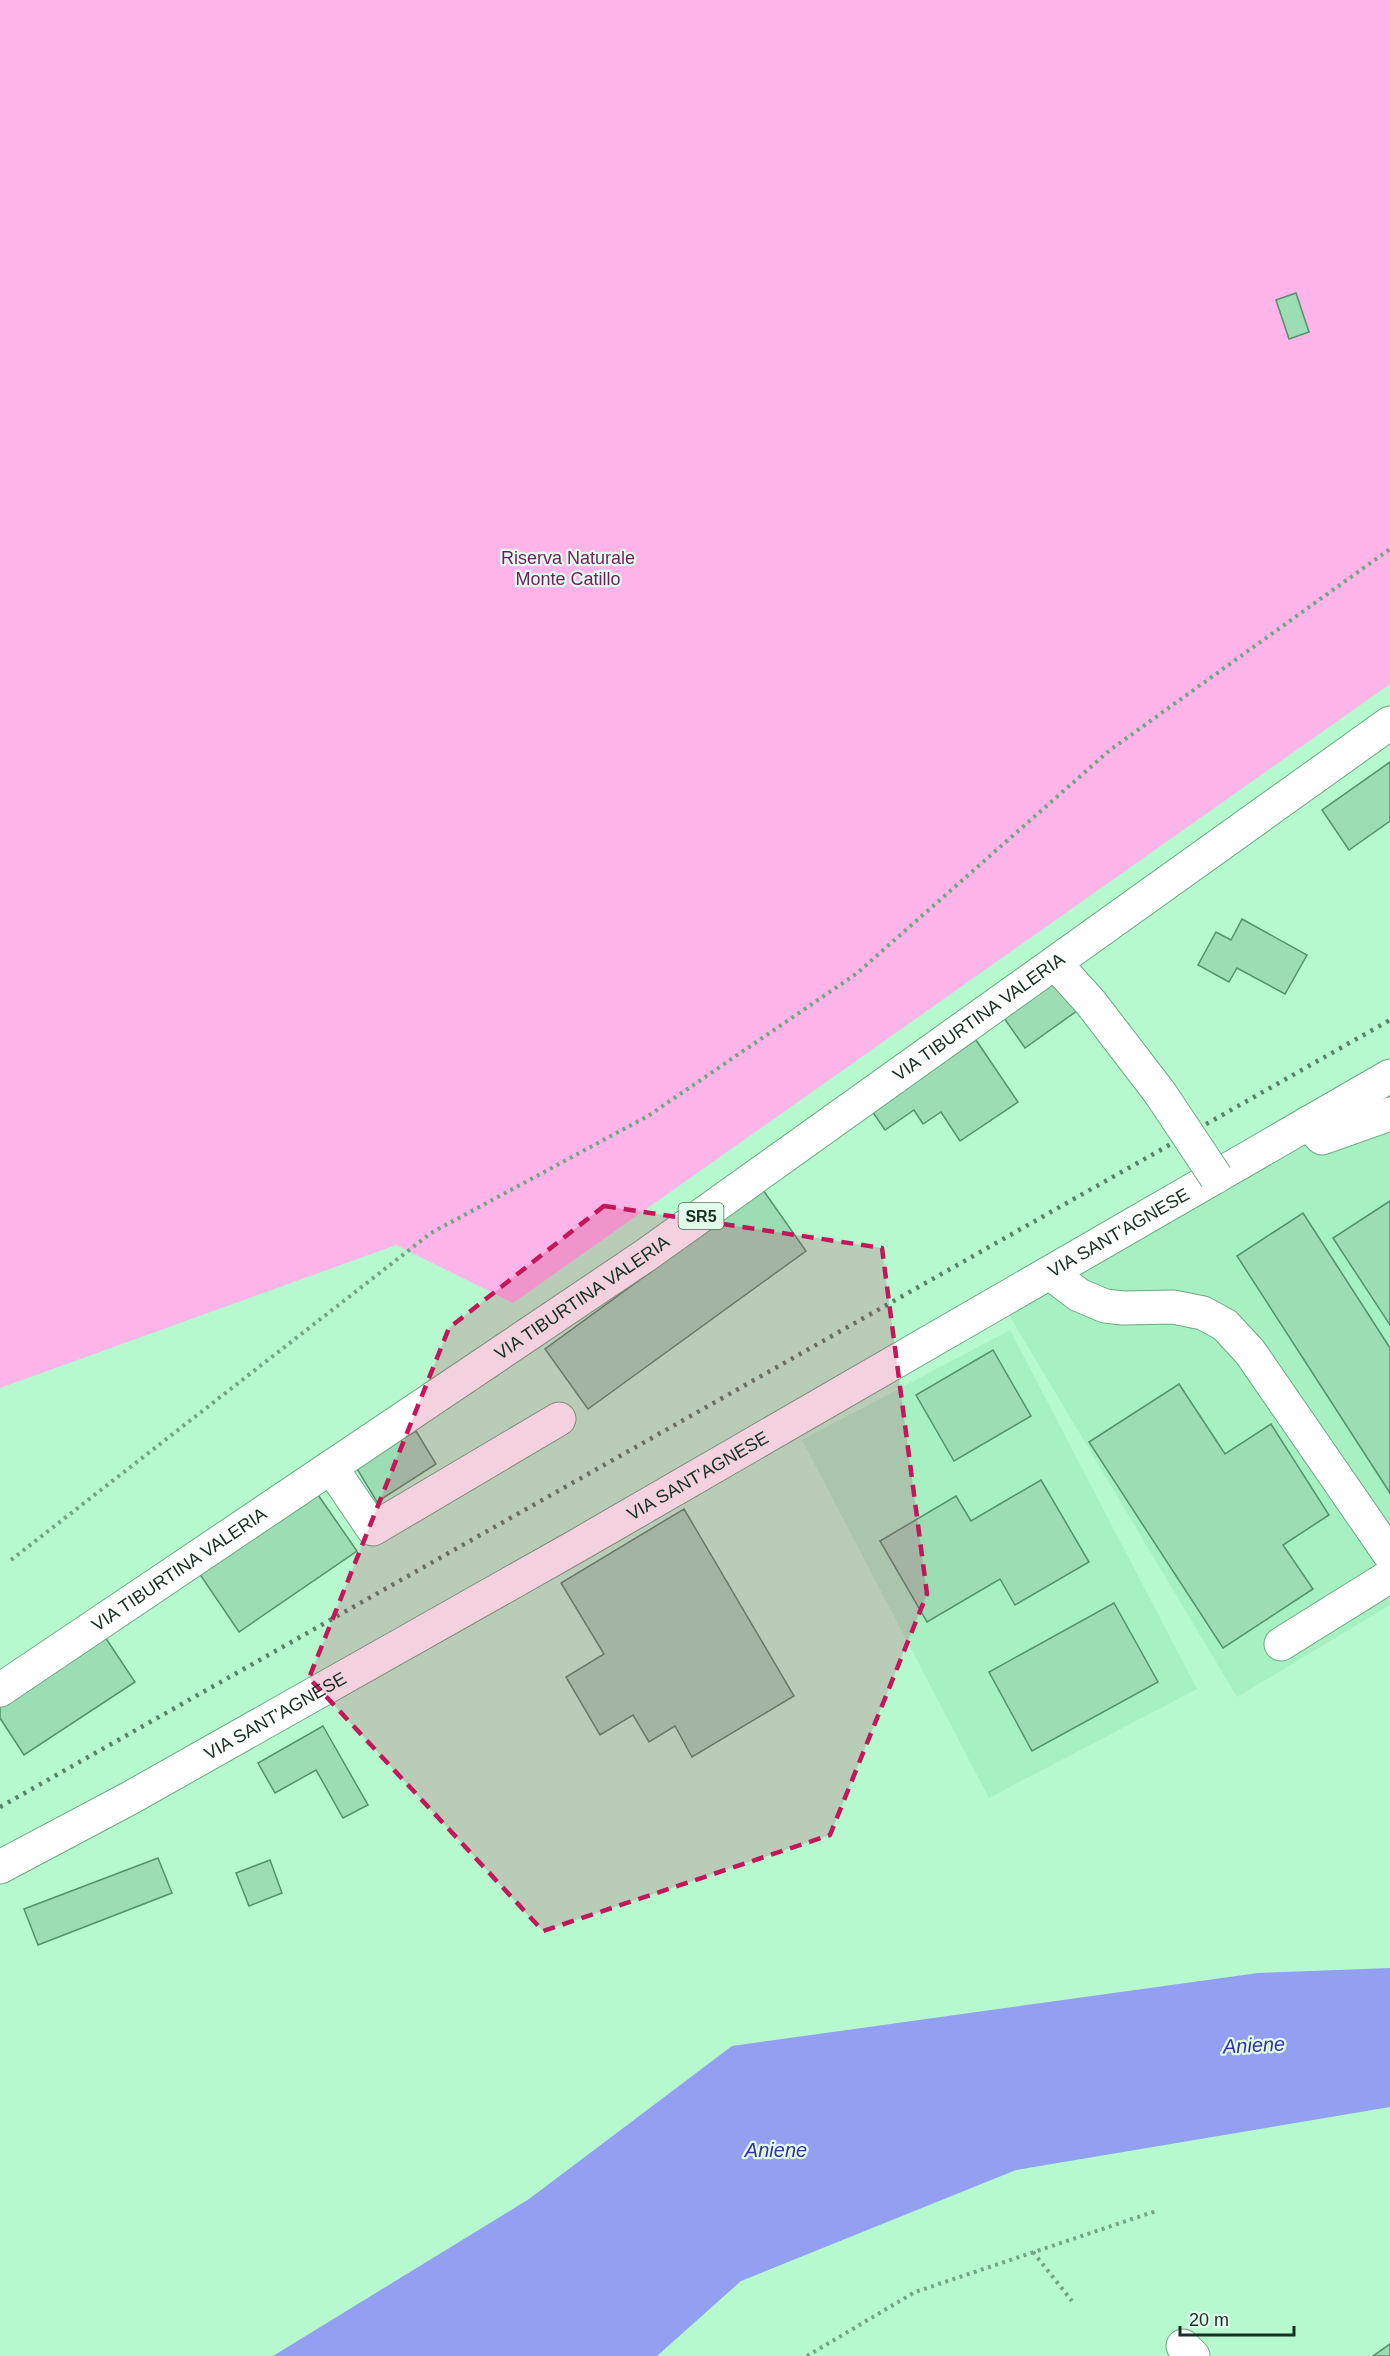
<svg xmlns="http://www.w3.org/2000/svg" width="1390" height="2356" font-family="Arial,sans-serif">
<rect width="100%" height="100%" fill="#b7f9cf"/>
<!-- built -->
<g fill="#a6f0c2">
<polygon points="1390,1085 1390,1605 1237,1697 1009,1315"/>
<polygon points="1010,1330 1197,1689 989,1798 802,1440"/>
</g>
<!-- green -->
<polygon fill="#fcb4e9" points="0,0 1390,0 1390,684 513,1303 396,1245 0,1388"/>
<!-- water -->
<polygon fill="#939ff0" points="1390,1968 1390,2107 1016,2170 741,2281 657,2356 273,2356 529,2199 732,2046 1258,1973"/>
<!-- building -->
<g fill="#9cddb4" stroke="#52926c" stroke-width="1.5">
<polygon points="1296,293 1309,332 1289,339 1276,300"/>
<polygon points="1390,762 1390,821 1349,850 1322,810"/>
<polygon points="1242,919 1307,955 1285,994 1237,968 1229,982 1198,965 1216,932 1231,940"/>
<polygon points="1060,978 1081,1008 1025,1048 1004,1018"/>
<polygon points="976,1040 1018,1102 960,1141 941,1112 923,1124 914,1110 885,1130 872,1111"/>
<polygon points="763,1190 806,1251 588,1409 545,1349"/>
<polygon points="1390,1201 1390,1325 1333,1238"/>
<polygon points="1303,1213 1390,1348 1390,1493 1237,1256"/>
<polygon points="993,1350 1031,1416 954,1461 916,1395"/>
<polygon points="1179,1384 1225,1454 1271,1424 1329,1515 1283,1545 1313,1589 1223,1648 1089,1442"/>
<polygon points="416,1431 436,1464 377,1502 356,1467"/>
<polygon points="1041,1480 1089,1562 1015,1605 1000,1579 927,1622 880,1541 956,1496 971,1521"/>
<polygon points="316,1492 357,1551 239,1632 199,1573"/>
<polygon points="684,1509 794,1696 692,1757 675,1726 649,1742 633,1715 600,1735 566,1677 604,1654 561,1583"/>
<polygon points="1114,1603 1158,1682 1032,1751 989,1672"/>
<polygon points="105,1637 135,1682 24,1755 0,1718 0,1706"/>
<polygon points="323,1726 368,1805 343,1818 316,1770 275,1793 258,1763"/>
<polygon points="158,1858 172,1893 38,1945 24,1909"/>
<polygon points="270,1860 282,1893 249,1906 236,1873"/>
<polygon points="1390,2344 1390,2356 1373,2356"/>
</g>
<g fill="none" stroke-linecap="round" stroke-linejoin="round">
<defs>
<g id="minor">
<polyline points="1055,963 1091,1003 1160,1093"/>
<polyline points="1308,1123 1322,1138 1390,1114"/>
<polyline points="1050,1273 1079,1295 1105,1306 1123,1308 1173,1307 1203,1313 1225,1325 1250,1352 1390,1555"/>
<polyline points="331,1467 373,1529 559,1419"/>
<polyline points="1281,1644 1390,1576"/>
<path id="s1" d="M0,1867L130,1798L573,1548L1390,1076"/>
<polyline points="1183,2346 1193,2356"/>
</g>
<g id="major">
<path id="s2" d="M0,1690L646,1255L1390,723"/>
</g>
</defs>
<!-- minor casing -->
<use href="#minor" stroke="#6aaa83" stroke-width="35"/>
<!-- major casing -->
<use href="#major" stroke="#6aaa83" stroke-width="35"/>
<!-- path -->
<g stroke="#73a586" stroke-width="4" stroke-dasharray="3 4.5" stroke-linecap="butt">
<polyline points="11,1560 431,1233 648,1116 856,974 1110,750 1390,549"/>
<polyline points="1033,2252 1072,2301"/>
<polyline points="807,2356 915,2292 1156,2211"/>
</g>
<!-- minor -->
<use href="#minor" stroke="#fff" stroke-width="33"/>
<!-- major -->
<use href="#major" stroke="#fff" stroke-width="33"/>
<!-- rail -->
<polyline stroke="#578168" stroke-width="4.5" stroke-dasharray="3 6" stroke-linecap="butt" points="0,1807 1390,1020"/>
<defs>
<polyline id="minor-bridge" points="1160,1093 1216,1177"/>
</defs>
<!-- minor-bridge casing -->
<use href="#minor-bridge" stroke="#6aaa83" stroke-width="35" stroke-linecap="butt"/>
<!-- minor-bridge -->
<use href="#minor-bridge" stroke="#fff" stroke-width="33"/>
</g>
<!-- marked area -->
<path fill="#c2185b" fill-opacity="0.2" stroke="#c2185b" stroke-width="4.5" stroke-dasharray="12 8" stroke-linejoin="round" d="M604,1206L882,1248L927,1594L830,1835L543,1931L309,1678L449,1328Z"/>
<g text-anchor="middle" dominant-baseline="central" stroke-width="4.5" stroke-linejoin="round" paint-order="stroke">
<!-- shield labels -->
<rect fill="#e2fceb" stroke="#536e5e" stroke-width="1.5" x="678.5" y="1203" width="45" height="26" rx="4.5"/>
<g font-size="16" font-weight="bold" fill="#163122">
<text x="701" y="1216">SR5</text>
</g>
<!-- park labels -->
<g font-size="18" fill="#711d62" stroke="#e2fceb">
<text x="568" y="558">Riserva Naturale<tspan x="568" dy="21">Monte Catillo</tspan></text>
</g>
<!-- street labels -->
<g font-size="18" fill="#163122" stroke="#e2fceb">
<text stroke="none"><textPath href="#s2" startOffset="1188">VIA TIBURTINA VALERIA</textPath></text>
<text stroke="none"><textPath href="#s1" startOffset="1286">VIA SANT'AGNESE</textPath></text>
<text stroke="none"><textPath href="#s2" startOffset="702">VIA TIBURTINA VALERIA</textPath></text>
<text stroke="none"><textPath href="#s1" startOffset="800">VIA SANT'AGNESE</textPath></text>
<text stroke="none"><textPath href="#s2" startOffset="216">VIA TIBURTINA VALERIA</textPath></text>
<text stroke="none"><textPath href="#s1" startOffset="314">VIA SANT'AGNESE</textPath></text>
</g>
<!-- water labels -->
<g font-size="20" font-style="italic" fill="#3632a5" stroke="#e2fceb">
<text transform="translate(1254 2045) rotate(-3)">Aniene</text>
<text x="776" y="2150">Aniene</text>
</g>
</g>
<!-- scale -->
<path d="M1180 2326v9h114v-9" fill="none" stroke="#163122" stroke-width="3"/>
<text x="1189" y="2326" font-size="18" fill="#163122" stroke="#e2fceb" stroke-width="4.5" paint-order="stroke">20 m</text>
</svg>
